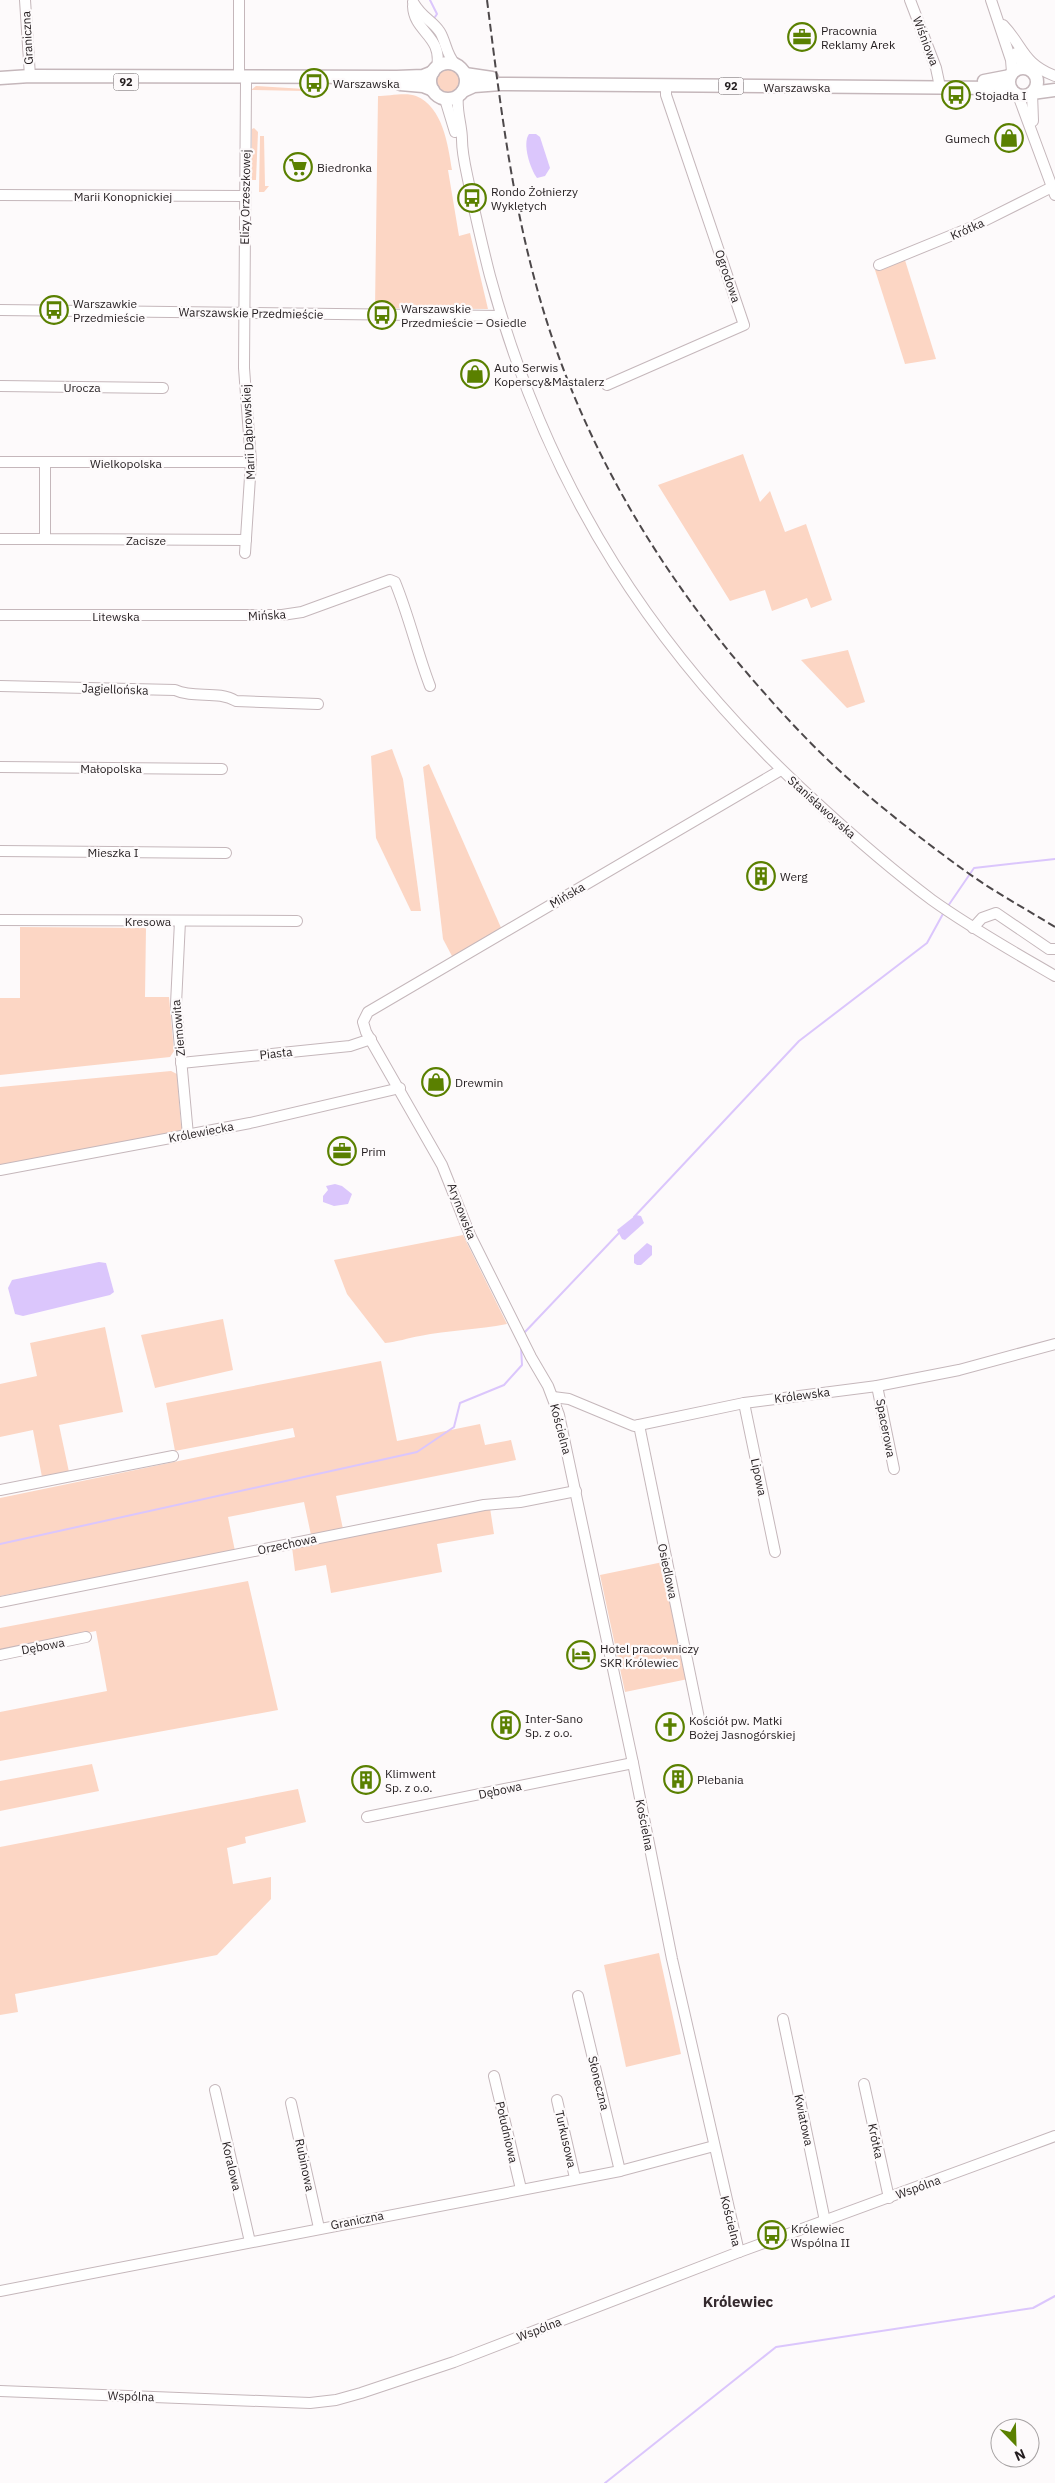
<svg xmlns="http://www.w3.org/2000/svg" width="1055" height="2483" font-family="'IBM Plex Sans',sans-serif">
<rect width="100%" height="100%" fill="#fdfafb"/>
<!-- green -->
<g fill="#fcd6c4">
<circle cx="448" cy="81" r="14"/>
<polygon points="256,86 305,89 305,91 251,90"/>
<path d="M378,96C388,96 407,92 416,96C443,107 448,145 452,170H448L459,236L470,233L488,309L375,308Z"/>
<polygon points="254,128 258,132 256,180 252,180 252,129"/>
<polygon points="260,136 264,136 265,186 269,186 264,192 259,192"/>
<polygon points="904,257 936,359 905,364 875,270"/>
<polygon points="743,454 760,502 770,491 785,532 806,524 832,600 811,608 807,598 772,611 765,590 730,601 658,485"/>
<polygon points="848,650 865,702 847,708 801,660"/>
<polygon points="392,749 403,779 421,911 411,911 376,838 371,756"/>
<polygon points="429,764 502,930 453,958 443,939 423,767"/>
<polygon points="20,927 146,928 145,997 169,997 174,1051 170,1057 0,1075 0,998 20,998"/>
<polygon points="171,1071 177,1074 181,1125 184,1126 182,1131 0,1166 0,1087"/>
<path d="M463,1235L507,1324C478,1330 448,1330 420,1336C408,1338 397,1342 385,1343L347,1294L334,1260Z"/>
<polygon points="223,1319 233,1370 155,1388 141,1335"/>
<polygon points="105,1327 123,1412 59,1425 69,1472 42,1477 33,1430 0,1437 0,1384 37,1376 30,1343"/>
<polygon points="381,1361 397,1441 480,1424 485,1445 511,1440 516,1460 336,1496 343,1529 311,1535 304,1502 228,1517 235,1551 0,1596 0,1498 295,1437 293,1428 175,1451 166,1403"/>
<polygon points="490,1508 494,1534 437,1544 442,1572 331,1593 326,1565 295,1571 292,1547"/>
<polygon points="663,1562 688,1679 625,1692 600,1575"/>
<polygon points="248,1581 278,1710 0,1761 0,1712 107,1691 96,1631 0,1650 0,1628"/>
<polygon points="92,1764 99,1791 0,1811 0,1781"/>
<polygon points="298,1789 306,1822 245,1837 246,1843 227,1848 233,1884 271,1877 271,1899 217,1955 15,1994 18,2012 0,2015 0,1847"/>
<polygon points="659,1953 681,2054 626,2067 604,1965"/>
</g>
<!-- water -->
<g fill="#dbc6fc">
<path d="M529,134H536L540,137L550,168L545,176L537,178C530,169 522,143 529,134Z"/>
<polygon points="335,1184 342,1186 352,1194 348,1204 334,1206 323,1202 323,1196 328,1190 326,1186"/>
<polygon points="636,1215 641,1216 644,1223 625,1240 622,1239 617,1230"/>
<polygon points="647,1243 652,1246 652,1255 641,1265 637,1265 634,1263 634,1255"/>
<polygon points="99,1262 106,1263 114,1292 110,1295 23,1316 15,1314 8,1288 12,1280"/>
</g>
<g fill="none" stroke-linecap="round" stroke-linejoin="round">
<!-- stream -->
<g stroke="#dbc6fc" stroke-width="2">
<polyline points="430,0 437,14 435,17"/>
<polyline points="948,906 974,868 1055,859"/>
<polyline points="634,1217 799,1041 927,943 944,912"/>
<polyline points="524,1333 619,1233"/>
<polyline points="0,1544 417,1452 454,1427 460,1403 504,1385 522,1365 521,1347"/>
<polyline points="605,2483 776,2347 1033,2308 1055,2296"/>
</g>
<defs>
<g id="minor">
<polyline points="25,0 30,76"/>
<polyline points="239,0 239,76"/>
<polyline points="910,0 936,68 939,82"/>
<polyline points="991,0 1011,60 1012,72"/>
<path d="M413,2C422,18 432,20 440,32C446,42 446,54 455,64"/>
<path d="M413,6C414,33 443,35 437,68"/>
<path d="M1003,25C1024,47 1022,63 1055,76"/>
<polyline points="1016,53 1026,69"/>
<polyline points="1032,93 1033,121"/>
<polyline points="1018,95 1055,195"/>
<path d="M458,96C456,111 462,125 462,140C462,158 468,176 471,195C477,222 483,249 490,276C548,490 654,654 817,803C854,837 892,870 932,900C971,928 1014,952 1055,976"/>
<polyline points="445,99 455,132"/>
<polyline points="0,195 245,196"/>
<polyline points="879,265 972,227 1052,187"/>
<polyline points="0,310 501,316"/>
<polyline points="607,385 744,325 666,95 666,86"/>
<polyline points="0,386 163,388"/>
<polyline points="0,462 251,462"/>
<polyline points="45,463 45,539 246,540"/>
<polyline points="0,539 45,539"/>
<polyline points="245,553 251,462 244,368 246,83"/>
<path d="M0,615H282L302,612L390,580L395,582C409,616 417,652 430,686"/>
<path d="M0,686L175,690C194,699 218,690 236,701L318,704"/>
<polyline points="0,767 222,769"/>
<polyline points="0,851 226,853"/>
<polyline points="0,920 297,921"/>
<polyline points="180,921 176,1004 188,1135"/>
<polyline points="973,928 982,918 996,913 1049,949 1055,949"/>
<polyline points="181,1063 350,1046 371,1039"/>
<polyline points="0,1170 250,1123 400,1088"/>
<polyline points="877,1386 894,1469"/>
<polyline points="553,1397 569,1399 634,1426 639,1425 744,1403 877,1386 959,1370 1055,1344"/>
<polyline points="744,1403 775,1552"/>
<polyline points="639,1425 699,1718"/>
<polyline points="0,1490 173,1456"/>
<polyline points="0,1602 484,1505 520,1502 576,1491"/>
<polyline points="0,1655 86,1637"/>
<polyline points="367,1817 633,1763"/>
<polyline points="578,1996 620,2171"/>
<polyline points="783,2019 825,2221"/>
<polyline points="494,2076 521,2189"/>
<polyline points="864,2084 889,2198"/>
<polyline points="215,2090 250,2242"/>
<polyline points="557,2100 575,2178"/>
<polyline points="291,2103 319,2228"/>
<polyline points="739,2252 672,1959 633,1763 559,1415 548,1386 531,1357 470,1235 442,1165 366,1032 363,1022 368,1012 781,770"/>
<polyline points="0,2291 620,2171 714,2146"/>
<polyline points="0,2391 310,2403 336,2400 361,2393 454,2362 739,2252 1055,2136"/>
</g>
<g id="major">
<circle cx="448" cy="81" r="18"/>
<circle cx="1023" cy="82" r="14"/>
<polyline points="465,74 492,78"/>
<polyline points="0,78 30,76 397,77 423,76 433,72"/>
<polyline points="984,81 1010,76"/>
<polyline points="400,84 423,86 433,90"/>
<polyline points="463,91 474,86 501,84 998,88 1012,91"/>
<polyline points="1032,93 1055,90"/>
</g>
</defs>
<!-- minor casing -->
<use href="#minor" stroke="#c5b7bb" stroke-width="12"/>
<!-- major casing -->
<use href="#major" stroke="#c5b7bb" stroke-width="15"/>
<!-- minor -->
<use href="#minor" stroke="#fff" stroke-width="10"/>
<!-- major -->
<use href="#major" stroke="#fff" stroke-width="12"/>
<!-- rail -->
<path stroke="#4d484a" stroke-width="2" stroke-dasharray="8 4" stroke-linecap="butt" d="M487,0C499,94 510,189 535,281C573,424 646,553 741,666C775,706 811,746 851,781C888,813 929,845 968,873C996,893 1026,909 1055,927"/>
</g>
<!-- icons -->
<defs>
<symbol id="office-ring" viewBox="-11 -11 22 22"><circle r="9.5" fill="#fdfafb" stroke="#5a8000" stroke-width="1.5"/><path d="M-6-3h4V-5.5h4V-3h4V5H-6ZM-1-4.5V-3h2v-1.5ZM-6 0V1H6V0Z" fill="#5a8000"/></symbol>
<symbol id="bus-ring" viewBox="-11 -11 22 22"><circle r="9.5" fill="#fdfafb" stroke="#5a8000" stroke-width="1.5"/><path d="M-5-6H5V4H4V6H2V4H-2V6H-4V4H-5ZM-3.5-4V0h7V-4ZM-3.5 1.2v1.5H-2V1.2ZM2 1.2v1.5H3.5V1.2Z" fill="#5a8000"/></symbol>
<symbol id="shop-ring" viewBox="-11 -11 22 22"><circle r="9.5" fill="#fdfafb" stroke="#5a8000" stroke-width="1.5"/><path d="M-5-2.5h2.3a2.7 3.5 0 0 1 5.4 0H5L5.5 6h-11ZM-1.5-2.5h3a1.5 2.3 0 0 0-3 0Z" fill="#5a8000"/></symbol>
<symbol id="supermarket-ring" viewBox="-11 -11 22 22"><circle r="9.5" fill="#fdfafb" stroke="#5a8000" stroke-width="1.5"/><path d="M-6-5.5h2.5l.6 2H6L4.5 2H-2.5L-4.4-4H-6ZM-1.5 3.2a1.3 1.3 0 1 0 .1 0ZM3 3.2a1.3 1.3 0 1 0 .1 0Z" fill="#5a8000"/></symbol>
<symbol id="building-ring" viewBox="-11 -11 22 22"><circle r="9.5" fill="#fdfafb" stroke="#5a8000" stroke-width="1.5"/><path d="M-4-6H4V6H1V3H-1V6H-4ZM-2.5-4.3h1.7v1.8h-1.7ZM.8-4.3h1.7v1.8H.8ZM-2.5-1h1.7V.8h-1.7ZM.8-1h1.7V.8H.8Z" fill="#5a8000"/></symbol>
<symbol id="hotel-ring" viewBox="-11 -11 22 22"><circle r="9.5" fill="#fdfafb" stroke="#5a8000" stroke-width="1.5"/><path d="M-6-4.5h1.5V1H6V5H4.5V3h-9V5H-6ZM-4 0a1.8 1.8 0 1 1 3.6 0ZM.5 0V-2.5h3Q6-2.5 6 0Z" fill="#5a8000"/></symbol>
<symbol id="church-ring" viewBox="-11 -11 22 22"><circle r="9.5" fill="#fdfafb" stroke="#5a8000" stroke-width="1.5"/><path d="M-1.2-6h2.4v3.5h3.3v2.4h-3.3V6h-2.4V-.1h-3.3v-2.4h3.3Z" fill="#5a8000"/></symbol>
</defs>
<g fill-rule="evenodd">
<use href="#office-ring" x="786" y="21" width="32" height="32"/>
<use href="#bus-ring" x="298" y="67" width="32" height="32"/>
<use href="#bus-ring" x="940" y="79" width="32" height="32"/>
<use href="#shop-ring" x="993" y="122" width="32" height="32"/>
<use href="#supermarket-ring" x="282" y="151" width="32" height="32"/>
<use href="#bus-ring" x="456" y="182" width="32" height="32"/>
<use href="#bus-ring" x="38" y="294" width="32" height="32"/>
<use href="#bus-ring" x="366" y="299" width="32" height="32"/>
<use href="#shop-ring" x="459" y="358" width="32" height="32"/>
<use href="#building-ring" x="745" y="860" width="32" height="32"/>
<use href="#shop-ring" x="420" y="1066" width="32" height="32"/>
<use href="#office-ring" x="326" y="1135" width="32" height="32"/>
<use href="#hotel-ring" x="565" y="1639" width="32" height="32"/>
<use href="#building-ring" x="490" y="1709" width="32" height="32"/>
<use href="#church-ring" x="654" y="1711" width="32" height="32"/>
<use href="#building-ring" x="662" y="1763" width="32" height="32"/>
<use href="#building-ring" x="350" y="1764" width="32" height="32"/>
<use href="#bus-ring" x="756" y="2219" width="32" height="32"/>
</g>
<g text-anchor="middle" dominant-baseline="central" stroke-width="4.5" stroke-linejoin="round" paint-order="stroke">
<!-- shield labels -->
<g fill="#fdfafb" stroke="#645f61" stroke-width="1">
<rect x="113.5" y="73.5" width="25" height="17" rx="4"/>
<rect x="718.5" y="77.5" width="25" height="17" rx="4"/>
</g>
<g font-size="11" font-weight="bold" fill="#231d1f">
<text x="126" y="82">92</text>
<text x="731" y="86">92</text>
</g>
<!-- poi labels -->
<g font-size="12" fill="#231d1f" stroke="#fdfafb" text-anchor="start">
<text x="821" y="30">Pracownia<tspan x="821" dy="14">Reklamy Arek</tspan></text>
<text x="333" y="83">Warszawska</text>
<text x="975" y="95">Stojadła I</text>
<text x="990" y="138" text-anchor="end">Gumech</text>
<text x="317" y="167">Biedronka</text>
<text x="491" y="191">Rondo Żołnierzy<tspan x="491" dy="14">Wyklętych</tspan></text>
<text x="73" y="303">Warszawkie<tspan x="73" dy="14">Przedmieście</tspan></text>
<text x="401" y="308">Warszawskie<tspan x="401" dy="14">Przedmieście – Osiedle</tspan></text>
<text x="494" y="367">Auto Serwis<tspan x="494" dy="14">Koperscy&amp;Mastalerz</tspan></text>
<text x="780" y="876">Werg</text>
<text x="455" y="1082">Drewmin</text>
<text x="361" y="1151">Prim</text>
<text x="600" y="1648">Hotel pracowniczy<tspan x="600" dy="14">SKR Królewiec</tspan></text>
<text x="525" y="1718">Inter-Sano<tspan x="525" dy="14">Sp. z o.o.</tspan></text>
<text x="689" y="1720">Kościół pw. Matki<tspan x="689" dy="14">Bożej Jasnogórskiej</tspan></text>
<text x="385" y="1773">Klimwent<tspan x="385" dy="14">Sp. z o.o.</tspan></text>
<text x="697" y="1779">Plebania</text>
<text x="791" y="2228">Królewiec<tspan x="791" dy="14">Wspólna II</tspan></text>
</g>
<!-- street labels -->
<g font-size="12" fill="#231d1f" stroke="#fdfafb">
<text transform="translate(27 38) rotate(-93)">Graniczna</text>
<text transform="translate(926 41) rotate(69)">Wiśniowa</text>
<text x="797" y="87">Warszawska</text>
<text x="123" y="196">Marii Konopnickiej</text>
<text transform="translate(245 197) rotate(-89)">Elizy Orzeszkowej</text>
<text transform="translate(967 229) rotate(-24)">Krótka</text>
<text transform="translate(728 276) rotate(71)">Ogrodowa</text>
<text transform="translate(251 313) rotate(1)">Warszawskie Przedmieście</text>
<text x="82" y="387">Urocza</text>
<text transform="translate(248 432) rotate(-93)">Marii Dąbrowskiej</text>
<text x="126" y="463">Wielkopolska</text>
<text x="146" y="540">Zacisze</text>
<text transform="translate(267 615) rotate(-3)">Mińska</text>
<text x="116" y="616">Litewska</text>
<text transform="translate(115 689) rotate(2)">Jagiellońska</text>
<text x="111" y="768">Małopolska</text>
<text transform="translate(822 807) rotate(42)">Stanisławowska</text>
<text x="113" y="852">Mieszka I</text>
<text transform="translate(567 895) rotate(-30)">Mińska</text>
<text x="148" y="921">Kresowa</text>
<text transform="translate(178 1028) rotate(-95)">Ziemowita</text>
<text transform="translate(276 1053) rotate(-6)">Piasta</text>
<text transform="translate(201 1132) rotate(-11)">Królewiecka</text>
<text transform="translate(462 1211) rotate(69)">Arynowska</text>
<text transform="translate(802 1395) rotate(-7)">Królewska</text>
<text transform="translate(886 1428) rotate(79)">Spacerowa</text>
<text transform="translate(561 1429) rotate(75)">Kościelna</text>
<text transform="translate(759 1477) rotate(78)">Lipowa</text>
<text transform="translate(287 1544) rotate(-12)">Orzechowa</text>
<text transform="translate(668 1571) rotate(78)">Osiedlowa</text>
<text transform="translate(43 1646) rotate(-11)">Dębowa</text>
<text transform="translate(500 1790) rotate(-12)">Dębowa</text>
<text transform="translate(645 1825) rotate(79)">Kościelna</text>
<text transform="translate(599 2083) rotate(76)">Słoneczna</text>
<text transform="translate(804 2120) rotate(78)">Kwiatowa</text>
<text transform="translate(507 2132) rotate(77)">Południowa</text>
<text transform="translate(566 2139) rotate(77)">Turkusowa</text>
<text transform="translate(876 2141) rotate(78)">Krótka</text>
<text transform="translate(305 2165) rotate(78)">Rubinowa</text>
<text transform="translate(232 2166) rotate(77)">Koralowa</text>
<text transform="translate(918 2187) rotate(-20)">Wspólna</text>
<text transform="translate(357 2220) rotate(-11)">Graniczna</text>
<text transform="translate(731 2221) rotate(76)">Kościelna</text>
<text transform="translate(539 2329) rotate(-21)">Wspólna</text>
<text transform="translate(131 2396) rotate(2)">Wspólna</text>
</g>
<!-- quarter labels -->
<g font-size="15" font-weight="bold" fill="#34292d" stroke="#fdfafb">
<text x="738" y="2301">Królewiec</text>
</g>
</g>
<!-- north arrow -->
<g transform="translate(1015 2443) rotate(157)"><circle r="24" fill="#fdfafb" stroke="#a6a2a3"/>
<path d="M0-4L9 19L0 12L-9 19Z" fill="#5a8000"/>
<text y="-8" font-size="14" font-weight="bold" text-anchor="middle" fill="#231d1f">N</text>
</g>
</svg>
